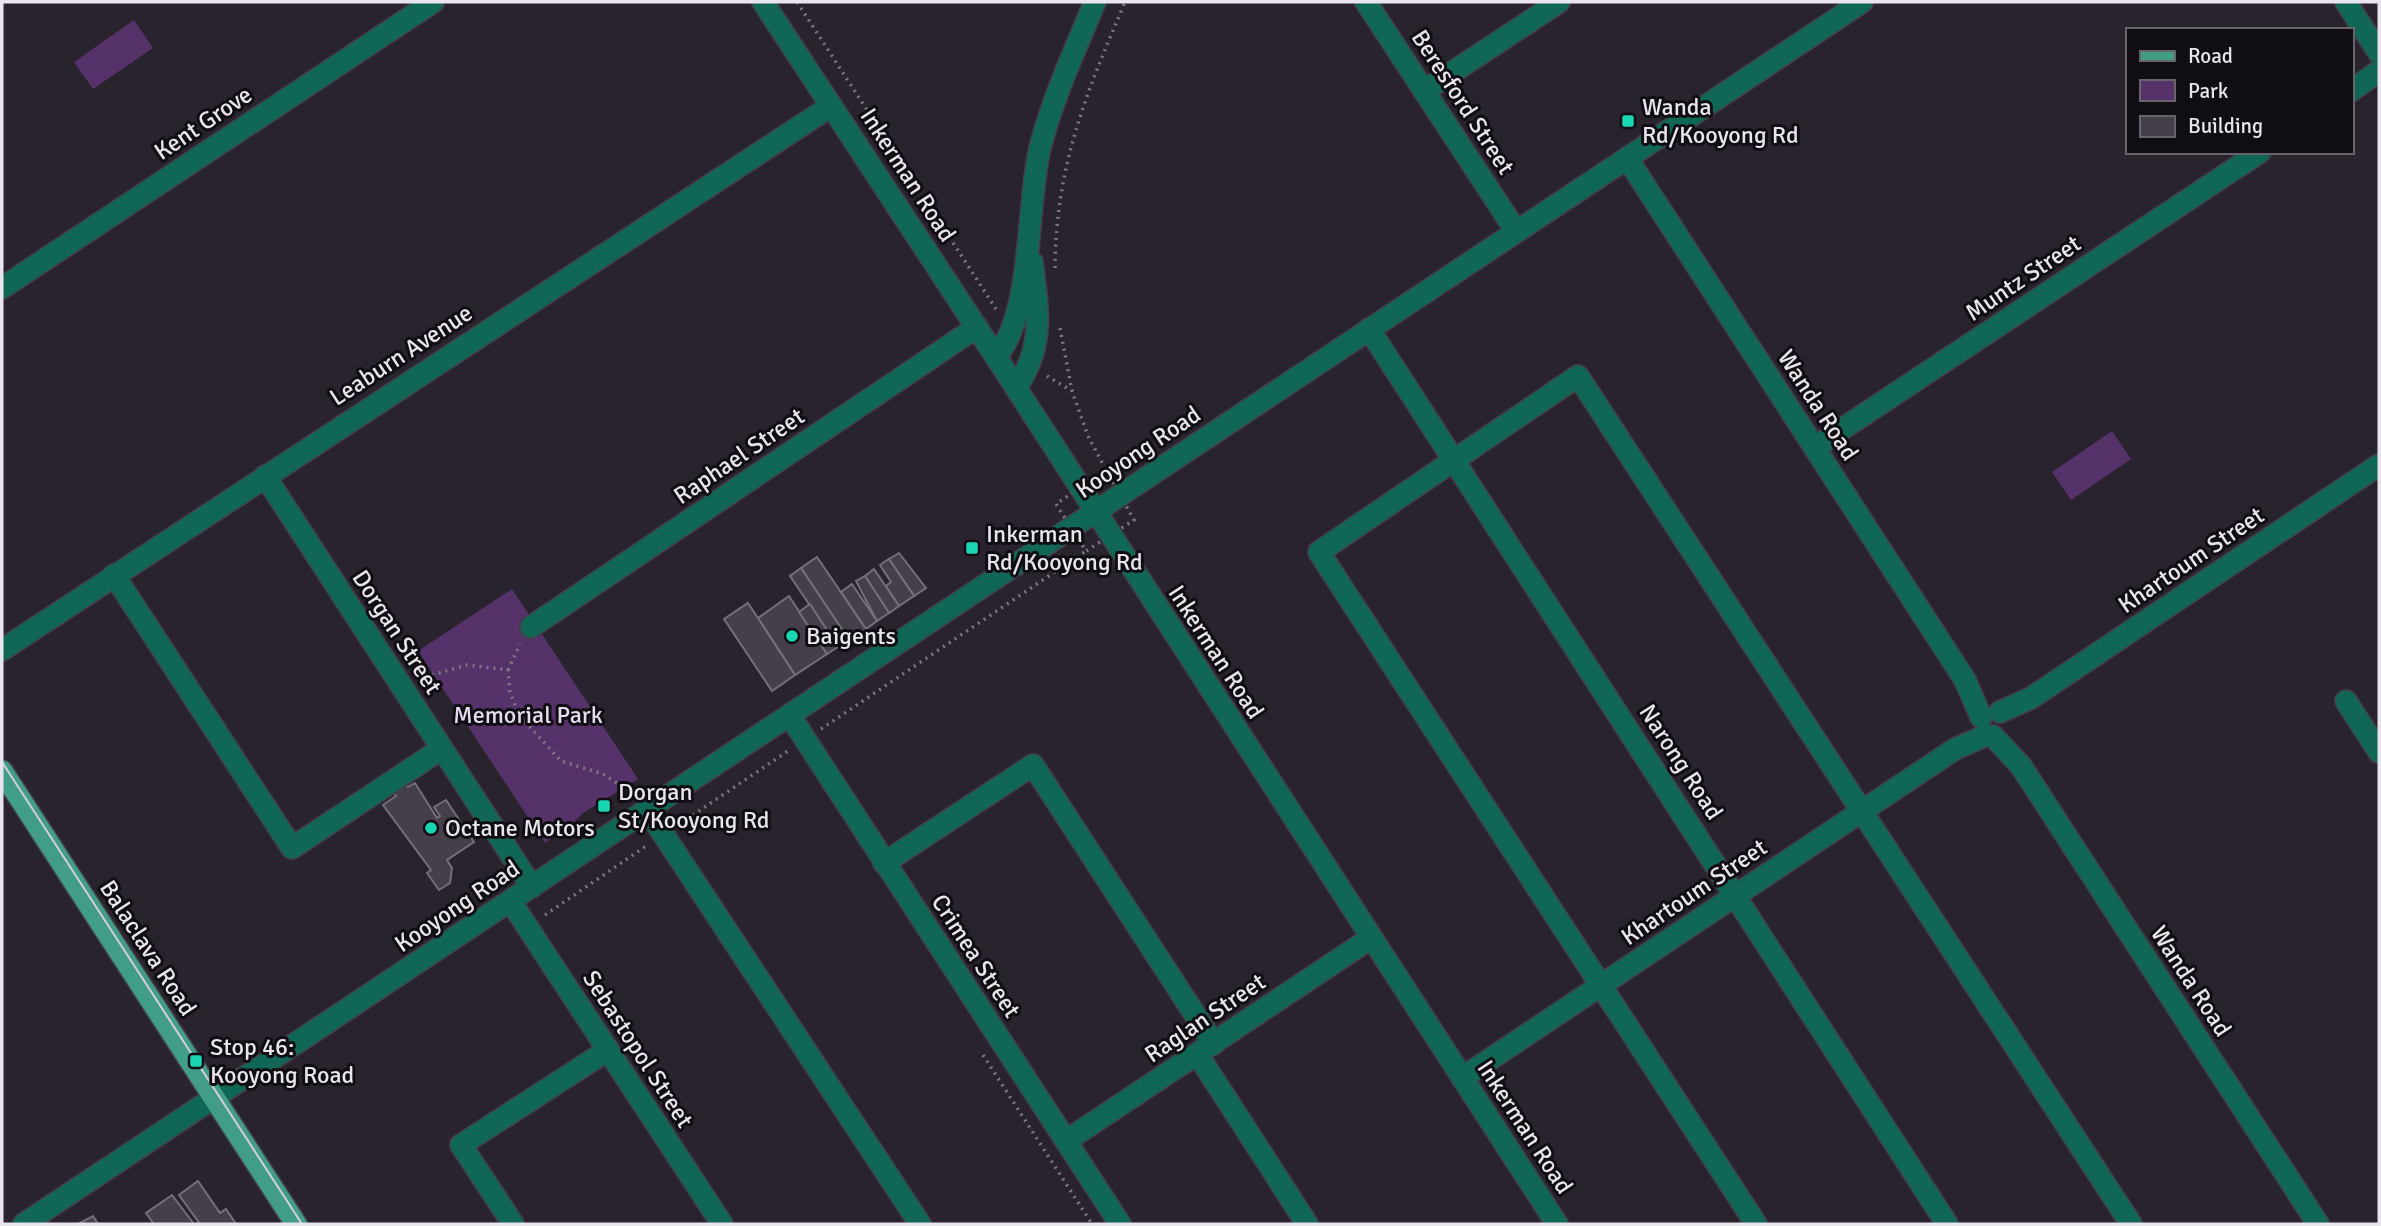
<svg xmlns="http://www.w3.org/2000/svg" width="2381" height="1226" font-family="Signika,sans-serif">
<rect width="100%" height="100%" fill="#29232e"/>
<!-- green -->
<g fill="#55336a">
<polygon points="134,20 153,48 93,89 74,62"/>
<polygon points="2112,431 2131,459 2071,500 2052,472"/>
<polygon points="512,589 638,779 583,813 573,823 545,843 418,651"/>
</g>
<!-- building -->
<g fill="#453e4b" stroke="#756e7b" stroke-width="2">
<polygon points="899,553 926,588 914,596 889,559"/>
<polygon points="817,557 866,629 849,640 801,568"/>
<polygon points="889,559 914,596 899,606 886,586 891,582 880,565"/>
<polygon points="801,568 849,640 838,647 790,576"/>
<polygon points="874,569 899,606 889,613 865,576"/>
<polygon points="865,576 889,613 877,621 856,581"/>
<polygon points="852,584 877,621 866,629 841,592"/>
<polygon points="789,596 827,654 795,675 758,618"/>
<polygon points="748,603 795,675 772,691 724,619"/>
<polygon points="810,604 838,647 827,654 799,612"/>
<polygon points="403,780 408,787 415,783 437,818 440,816 434,807 446,800 474,842 447,860 452,868 450,883 439,890 427,873 431,870 383,805 396,796 391,788"/>
<polygon points="198,1181 220,1213 226,1209 236,1224 200,1224 179,1195"/>
<polygon points="172,1195 194,1224 154,1224 146,1213"/>
<polygon points="93,1216 98,1224 78,1224"/>
</g>
<g fill="none" stroke-linecap="round" stroke-linejoin="round">
<defs>
<g id="minor">
<polyline points="763,2 996,357 1557,1224"/>
<polyline points="1366,2 1516,231"/>
<polyline points="2346,2 2379,53"/>
<polyline points="1424,91 1559,2"/>
<polyline points="2351,91 2379,71"/>
<polyline points="1627,158 1965,680 1981,717"/>
<polyline points="2,288 433,2"/>
<polyline points="1369,329 1947,1224"/>
<path d="M996,357C1034,311 1026,207 1040,148C1053,97 1075,50 1095,2"/>
<path d="M1016,387C1045,347 1038,309 1032,262"/>
<polyline points="1815,447 2260,152"/>
<polyline points="265,476 532,887"/>
<polyline points="114,575 292,848 441,749"/>
<polyline points="531,627 977,327"/>
<polyline points="2,650 831,106"/>
<polyline points="2346,701 2379,752"/>
<polyline points="2000,712 2031,698 2379,465"/>
<polyline points="790,716 1120,1224"/>
<polyline points="1993,736 2021,766 2318,1224"/>
<polyline points="648,811 920,1224"/>
<polyline points="884,863 1033,765 1214,1044"/>
<polyline points="511,902 722,1224"/>
<polyline points="1198,1055 1307,1224"/>
<polyline points="1462,1078 1955,749 1987,735"/>
<polyline points="1066,1141 1371,938"/>
<polyline points="24,1224 1862,2"/>
<polyline points="513,1224 461,1145 608,1050"/>
<polyline points="1756,1224 1319,552 1578,376 2131,1224"/>
</g>
<polyline id="major" points="2,771 296,1224"/>
</defs>
<!-- minor casing -->
<use href="#minor" stroke="#443e49" stroke-width="24"/>
<!-- major casing -->
<use href="#major" stroke="#443e49" stroke-width="24"/>
<!-- path -->
<g stroke="#7e7882" stroke-width="3.5" stroke-dasharray="2 5" stroke-linecap="butt">
<polyline points="797,2 996,309"/>
<path d="M1055,268C1056,165 1086,94 1125,2"/>
<polyline points="1060,328 1072,391"/>
<polyline points="1047,376 1072,391 1088,436 1106,470"/>
<polygon points="1106,470 1134,520 1086,551 1056,504"/>
<polyline points="508,670 520,644"/>
<polyline points="432,675 467,665 508,670 510,692 519,715 561,761 603,774 627,790"/>
<polyline points="821,729 1086,551"/>
<polyline points="681,823 788,751"/>
<polyline points="545,915 646,846"/>
<polyline points="983,1055 1092,1224"/>
</g>
<!-- minor -->
<use href="#minor" stroke="#106756" stroke-width="21"/>
<!-- major -->
<use href="#major" stroke="#429d87" stroke-width="21"/>
<!-- tram -->
<polyline stroke="#d2ced6" stroke-width="2" points="2,762 302,1224"/>
</g>
<!-- markers -->
<g fill="#1ad5b2" stroke="#110e13" stroke-width="2.5">
<rect x="1621" y="114" width="14" height="14" rx="3.5"/>
<rect x="965" y="541" width="14" height="14" rx="3.5"/>
<circle cx="792" cy="636" r="7"/>
<rect x="597" y="799" width="14" height="14" rx="3.5"/>
<circle cx="431" cy="828" r="7"/>
<rect x="189" y="1054" width="14" height="14" rx="3.5"/>
</g>
<g text-anchor="middle" dominant-baseline="central" stroke-width="6" stroke-linejoin="round" paint-order="stroke">
<!-- street labels -->
<g font-size="24" fill="#e9e5ed" stroke="#110e13">
<text transform="translate(1463 102) rotate(57)">Beresford Street</text>
<text transform="translate(203 123) rotate(-34)">Kent Grove</text>
<text transform="translate(908 175) rotate(57)">Inkerman Road</text>
<text transform="translate(2023 278) rotate(-34)">Muntz Street</text>
<text transform="translate(401 355) rotate(-33)">Leaburn Avenue</text>
<text transform="translate(1818 405) rotate(57)">Wanda Road</text>
<text transform="translate(1138 452) rotate(-34)">Kooyong Road</text>
<text transform="translate(739 456) rotate(-34)">Raphael Street</text>
<text transform="translate(2191 560) rotate(-34)">Khartoum Street</text>
<text transform="translate(397 632) rotate(57)">Dorgan Street</text>
<text transform="translate(1216 652) rotate(57)">Inkerman Road</text>
<text transform="translate(1681 762) rotate(57)">Narong Road</text>
<text transform="translate(1694 892) rotate(-34)">Khartoum Street</text>
<text transform="translate(457 906) rotate(-34)">Kooyong Road</text>
<text transform="translate(148 948) rotate(57)">Balaclava Road</text>
<text transform="translate(976 956) rotate(57)">Crimea Street</text>
<text transform="translate(2191 981) rotate(57)">Wanda Road</text>
<text transform="translate(1205 1018) rotate(-34)">Raglan Street</text>
<text transform="translate(638 1049) rotate(57)">Sebastopol Street</text>
<text transform="translate(1525 1127) rotate(57)">Inkerman Road</text>
</g>
<!-- poi labels -->
<g font-size="24" fill="#e9e5ed" stroke="#110e13" text-anchor="start">
<text x="1642" y="107">Wanda<tspan x="1642" dy="28">Rd/Kooyong Rd</tspan></text>
<text x="986" y="534">Inkerman<tspan x="986" dy="28">Rd/Kooyong Rd</tspan></text>
<text x="806" y="636">Baigents</text>
<text x="618" y="792">Dorgan<tspan x="618" dy="28">St/Kooyong Rd</tspan></text>
<text x="445" y="828">Octane Motors</text>
<text x="210" y="1047">Stop 46:<tspan x="210" dy="28">Kooyong Road</tspan></text>
</g>
<!-- park labels -->
<g font-size="24" fill="#e7dbf0" stroke="#110e13">
<text x="528" y="715">Memorial Park</text>
</g>
</g>
<!-- border -->
<rect width="2381" height="1226" fill="none" stroke="#e9e5ed" stroke-width="7"/>
<!-- legend -->
<rect x="2126" y="28" width="228" height="126" fill="#110e13" stroke="#67646a" stroke-width="2"/>
<rect x="2140" y="51" width="35" height="10" fill="#429d87" stroke="#67646a" stroke-width="2"/>
<text x="2188" y="63" font-size="21" fill="#e9e5ed">Road</text>
<rect x="2140" y="80" width="35" height="21" fill="#55336a" stroke="#67646a" stroke-width="2"/>
<text x="2188" y="98" font-size="21" fill="#e9e5ed">Park</text>
<rect x="2140" y="116" width="35" height="21" fill="#453e4b" stroke="#67646a" stroke-width="2"/>
<text x="2188" y="133" font-size="21" fill="#e9e5ed">Building</text>
</svg>
